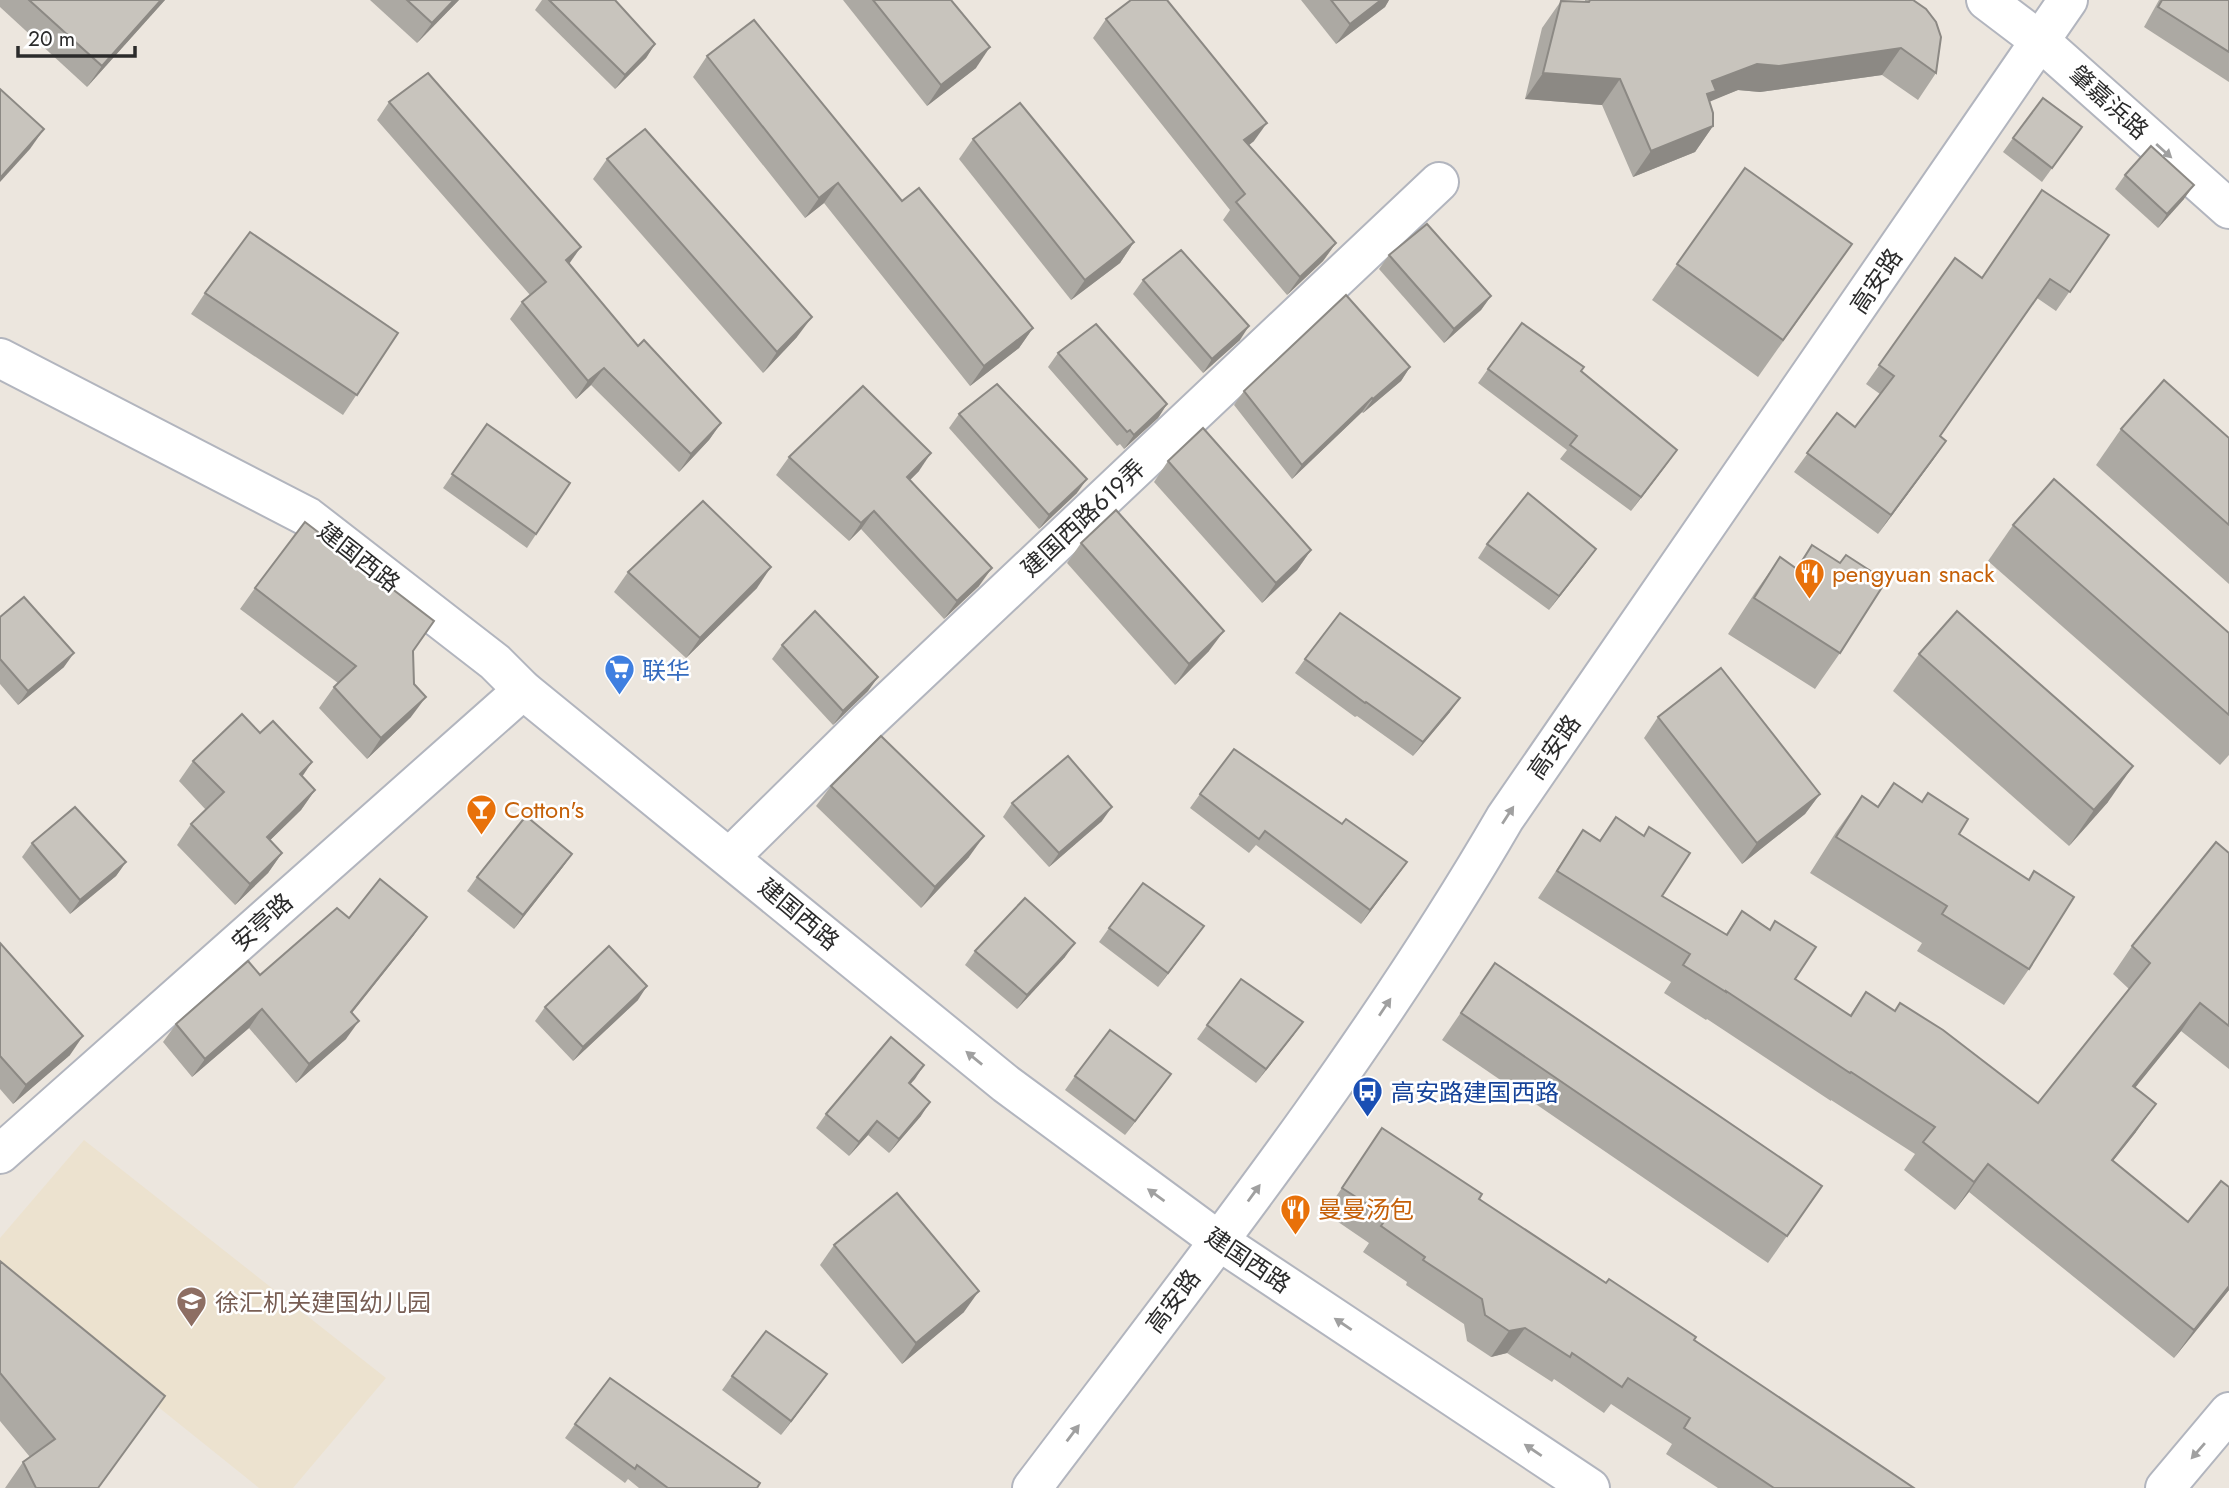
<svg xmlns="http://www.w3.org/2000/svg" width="2229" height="1488" font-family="Jost,'Noto Sans SC',sans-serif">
<rect width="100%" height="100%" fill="#ece6de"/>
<!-- education -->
<polygon fill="#ece2cf" points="84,1140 386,1378 293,1488 259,1488 0,1280 0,1238"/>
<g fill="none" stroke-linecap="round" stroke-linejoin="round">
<defs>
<g id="minor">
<polyline points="1986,0 2040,41 2229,209"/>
<polyline points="0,358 308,517 495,662 523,690 1006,1084 1219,1241 1590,1488"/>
<polyline points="730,857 868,721 1439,182"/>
<polyline points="0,1154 523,690"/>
<path d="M1032,1488C1197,1270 1368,1054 1505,818L2068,0"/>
<polyline points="2165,1488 2229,1412"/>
</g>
</defs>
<!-- minor casing -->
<use href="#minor" stroke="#b2b5be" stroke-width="42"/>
<!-- minor -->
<use href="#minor" stroke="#fff" stroke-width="38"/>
</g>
<!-- wall -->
<g fill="#aca9a3">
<polygon points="0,0 165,0 87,87 0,7"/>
<polygon points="370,0 459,0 417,43"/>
<polygon points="542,0 615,0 655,44 646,58 615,89 535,10"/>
<polygon points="843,0 951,0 976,68 927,106"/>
<polygon points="1301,0 1389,0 1385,7 1336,44"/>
<polygon points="1585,0 1913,0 1936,73 1918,100 1882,75 1760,92 1738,90 1709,101 1713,126 1695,152 1633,177 1602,105 1525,99 1542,28 1561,1 1585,2"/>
<polygon points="2159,0 2229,0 2229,82 2144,27"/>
<polygon points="1106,19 1254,141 1249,145 1336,243 1323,261 1287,295 1223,220 1230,210 1093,38"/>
<polygon points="707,56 902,201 1033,328 1019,348 970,386 824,203 805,218 693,77"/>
<polygon points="389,102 569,264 638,346 721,423 709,440 679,472 591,385 576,399 510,319 522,302 530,295 377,120"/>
<polygon points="2082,127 2042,182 2003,152 2013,138"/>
<polygon points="973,139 1134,242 1120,263 1071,300 959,159"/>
<polygon points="607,159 797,337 763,373 593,179"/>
<polygon points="1745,168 1852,244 1758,377 1652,300"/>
<polygon points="2125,175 2184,199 2158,228 2115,189"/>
<polygon points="2109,235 2056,311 2037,298 1940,436 1933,460 1878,534 1794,472 1837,413 1855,427 1880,394 1866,384 1955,258 1982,277"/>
<polygon points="1389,255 1491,296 1481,310 1444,343 1379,269"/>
<polygon points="1143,280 1240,340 1203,373 1133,294"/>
<polygon points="205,293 398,333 343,415 191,314"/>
<polygon points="1058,353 1167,404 1158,418 1124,449 1120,444 1117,446 1048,367"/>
<polygon points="1410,367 1401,381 1363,413 1362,412 1292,479 1234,405 1244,391"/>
<polygon points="1488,369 1581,371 1667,464 1631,511 1560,459 1567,450 1478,383"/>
<polygon points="959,414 1077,493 1039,529 949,428"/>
<polygon points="487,424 570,483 527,548 443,488"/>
<polygon points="2121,429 2229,438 2229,584 2096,465"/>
<polygon points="789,457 919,471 910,480 979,586 944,619 861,529 849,541 776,475"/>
<polygon points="1168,461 1311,550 1297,570 1262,603 1154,482"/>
<polygon points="2013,525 2229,633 2229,755 2220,765 1988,561"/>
<polygon points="1081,543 1209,651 1175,685 1067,563"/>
<polygon points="1487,544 1586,563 1549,610 1478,558"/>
<polygon points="1812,545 1840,653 1815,689 1728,634 1754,594 1780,557 1796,568"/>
<polygon points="628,572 757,588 686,658 614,592"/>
<polygon points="255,588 413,652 411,717 367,759 319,708 334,687 338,683 240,609"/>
<polygon points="0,617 64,667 18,705 0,684"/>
<polygon points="782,645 878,677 868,691 833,725 772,659"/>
<polygon points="1919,654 2108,802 2069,846 1893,691"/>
<polygon points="1305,659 1450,712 1413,756 1357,716 1355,717 1295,673"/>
<polygon points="1658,717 1820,794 1805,814 1742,864 1644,738"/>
<polygon points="193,761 302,776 315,790 301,810 270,840 282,853 268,873 235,905 177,845 191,824 206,810 179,781"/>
<polygon points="1894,783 1922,801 1928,793 1959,834 2028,880 2034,871 2029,969 2004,1005 1917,951 1922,943 1810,873 1836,832 1862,796 1878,806"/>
<polygon points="831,786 969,857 921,908 816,806"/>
<polygon points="1200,794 1397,876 1361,924 1256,845 1249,853 1190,808"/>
<polygon points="1012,803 1102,821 1049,867 1003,817"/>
<polygon points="1616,817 1662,896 1726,934 1742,911 1770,929 1775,921 1795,979 1850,1015 1866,992 2038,1103 2129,989 2113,974 2132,946 2229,853 2229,1069 2181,1031 2135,1087 2136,1132 2113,1161 2229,1290 2174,1358 1969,1192 1955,1210 1904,1170 1915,1154 1831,1100 1831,1101 1707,1019 1706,1020 1664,993 1671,982 1538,898 1583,830 1600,840"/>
<polygon points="32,843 126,862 116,876 70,914 22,857"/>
<polygon points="572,854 562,868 514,929 467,891 477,877"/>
<polygon points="349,918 414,935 352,1013 346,1039 296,1083 249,1028 192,1077 163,1042 176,1024 260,975"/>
<polygon points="1204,926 1158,987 1099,942 1109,928"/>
<polygon points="0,943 70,1055 13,1104 0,1089"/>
<polygon points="975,951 1065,957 1017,1009 965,965"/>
<polygon points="1495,963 1822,1186 1768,1263 1442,1040"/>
<polygon points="638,1000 573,1061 535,1021 545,1007"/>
<polygon points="1303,1022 1256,1083 1197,1039 1207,1025"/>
<polygon points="924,1065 910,1084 921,1116 889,1153 868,1135 849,1156 816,1128 826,1114"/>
<polygon points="1171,1074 1125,1135 1065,1090 1075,1076"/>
<polygon points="1382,1128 1479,1199 1694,1340 1914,1488 1718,1488 1666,1454 1672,1444 1611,1404 1604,1413 1554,1379 1552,1382 1507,1353 1491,1357 1467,1341 1464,1324 1406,1285 1407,1282 1363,1252 1369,1243 1325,1213"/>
<polygon points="834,1245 964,1312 902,1364 820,1265"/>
<polygon points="0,1261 165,1396 98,1488 5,1488 23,1462 30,1457 0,1421"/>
<polygon points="732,1376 817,1388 781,1435 722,1390"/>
<polygon points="575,1424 757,1488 639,1488 628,1479 625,1483 565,1438"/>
</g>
<!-- shaded-wall -->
<g fill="#8c8984">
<polygon points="161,0 165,0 87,87 102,66"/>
<polygon points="454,0 459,0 417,43 432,23"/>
<polygon points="1381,0 1389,0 1385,7 1336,44 1350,24"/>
<polygon points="655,44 646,58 615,89 625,75"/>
<polygon points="990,47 976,68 927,106 941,85"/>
<polygon points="1901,48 1882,75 1760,92 1738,90 1709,102 1698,117 1712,81 1757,64"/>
<polygon points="1543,73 1620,79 1602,105 1525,99"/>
<polygon points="1267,123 1254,141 1231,159 1244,140"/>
<polygon points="1713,126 1695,152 1633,177 1651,151"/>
<polygon points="44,129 30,149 0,182 0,178"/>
<polygon points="838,183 824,203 805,218 819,198"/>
<polygon points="2194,185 2184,199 2158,228 2167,214"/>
<polygon points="1134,242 1120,263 1071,300 1085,280"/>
<polygon points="1336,243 1323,261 1287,295 1300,277"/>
<polygon points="581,247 569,264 566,260"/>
<polygon points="1491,296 1481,310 1444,343 1454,329"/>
<polygon points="812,317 797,337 763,373 777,352"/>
<polygon points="1249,326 1240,340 1203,373 1212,359"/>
<polygon points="1033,328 1019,348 970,386 984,366"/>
<polygon points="1410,367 1401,381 1363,413 1373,399"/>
<polygon points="604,368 591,385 576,399 588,381"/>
<polygon points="1372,398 1362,412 1292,479 1302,465"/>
<polygon points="1167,404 1158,418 1124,449 1134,435"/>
<polygon points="721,423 709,440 679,472 691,454"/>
<polygon points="1946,441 1933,460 1878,534 1891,515"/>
<polygon points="1677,450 1667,464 1631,511 1641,497"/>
<polygon points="931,453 919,471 894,496 907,477"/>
<polygon points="1087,479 1077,493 1039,529 1049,515"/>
<polygon points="874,511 861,529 849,541 861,523"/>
<polygon points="1596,549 1586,563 1549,610 1559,596"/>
<polygon points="1311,550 1297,570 1262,603 1276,583"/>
<polygon points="771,567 757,588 686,658 700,638"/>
<polygon points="992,568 979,586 944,619 957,601"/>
<polygon points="1224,631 1209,651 1175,685 1189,664"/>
<polygon points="74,653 64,667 18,705 28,691"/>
<polygon points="878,677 868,691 833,725 843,711"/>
<polygon points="426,697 411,717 367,759 381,738"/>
<polygon points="1460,698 1450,712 1413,756 1423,742"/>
<polygon points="312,762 298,783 300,774"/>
<polygon points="2133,766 2108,802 2069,846 2094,810"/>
<polygon points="315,790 301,810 253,857 267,837"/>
<polygon points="1820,794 1805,814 1742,864 1757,843"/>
<polygon points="1112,807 1102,821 1049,867 1059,853"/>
<polygon points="984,836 969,857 921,908 935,887"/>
<polygon points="282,853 268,873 235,905 250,884"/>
<polygon points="572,854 562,868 514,929 523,915"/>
<polygon points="126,862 116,876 70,914 80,900"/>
<polygon points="1407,862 1397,876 1361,924 1370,910"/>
<polygon points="427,917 414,935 338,1030 351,1012"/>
<polygon points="1204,926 1194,940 1158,987 1168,973"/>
<polygon points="1075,943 1065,957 1017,1009 1027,995"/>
<polygon points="647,986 638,1000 573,1061 583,1047"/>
<polygon points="2200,1003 2181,1031 2114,1114 2133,1086"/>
<polygon points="262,1009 249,1028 192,1077 205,1059"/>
<polygon points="359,1021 346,1039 296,1083 309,1064"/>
<polygon points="1303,1022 1293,1036 1256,1083 1266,1069"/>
<polygon points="83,1036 70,1055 13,1104 26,1085"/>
<polygon points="924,1065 915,1079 899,1097 909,1083"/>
<polygon points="1171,1074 1161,1088 1125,1135 1135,1121"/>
<polygon points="930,1102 921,1116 889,1153 899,1139"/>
<polygon points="2156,1104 2136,1132 2092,1187 2112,1160"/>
<polygon points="877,1121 868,1135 849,1156 859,1142"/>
<polygon points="1988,1164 1969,1192 1955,1210 1974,1182"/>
<polygon points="2229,1286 2229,1290 2174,1358 2194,1330"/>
<polygon points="979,1291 964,1312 902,1364 916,1343"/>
<polygon points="1525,1328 1507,1353 1491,1357 1509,1331"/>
<polygon points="827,1374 817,1388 781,1435 791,1421"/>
</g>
<!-- building -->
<g fill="#c8c4bd" stroke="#8c8984" stroke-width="2">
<polygon points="29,0 161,0 102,66"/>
<polygon points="407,0 454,0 432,23"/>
<polygon points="549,0 615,0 655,44 625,75"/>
<polygon points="873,0 951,0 990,47 941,85"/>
<polygon points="1131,0 1167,0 1267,123 1244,140 1336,243 1300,277 1236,202 1245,194 1106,19"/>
<polygon points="1331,0 1381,0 1350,24"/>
<polygon points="1590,0 1913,0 1926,9 1936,22 1941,37 1936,73 1901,48 1779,66 1757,64 1712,81 1716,91 1707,94 1713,113 1713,126 1651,151 1620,79 1543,73 1561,1 1589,2"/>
<polygon points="2162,0 2229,0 2229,52 2158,7"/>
<polygon points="754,20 902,201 919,188 1033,328 984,366 838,183 819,198 707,56"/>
<polygon points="428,73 581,247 566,260 638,346 644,340 721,423 691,454 604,368 588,381 522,302 546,282 389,102"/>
<polygon points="0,89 44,129 0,178"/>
<polygon points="2043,98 2082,127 2052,168 2013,138"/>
<polygon points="1020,103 1134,242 1085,280 973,139"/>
<polygon points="645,129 812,317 777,352 607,159"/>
<polygon points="2151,146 2194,185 2167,214 2125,175"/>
<polygon points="1745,168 1852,244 1783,340 1677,264"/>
<polygon points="2042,190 2109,235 2070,292 2050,279 1940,436 1946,441 1891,515 1807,453 1837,413 1855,427 1894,376 1879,365 1955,258 1982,278"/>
<polygon points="1427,224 1491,296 1454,329 1389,255"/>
<polygon points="250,232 398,333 357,395 205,293"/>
<polygon points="1181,250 1249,326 1212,359 1143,280"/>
<polygon points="1346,295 1410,367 1373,399 1372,398 1302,465 1244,391"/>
<polygon points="1522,323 1584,367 1581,371 1677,450 1641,497 1570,445 1577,436 1488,369"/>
<polygon points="1096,324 1167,404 1134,435 1130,430 1127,432 1058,353"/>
<polygon points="2164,380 2229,438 2229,525 2121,429"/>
<polygon points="997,384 1087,479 1049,515 959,414"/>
<polygon points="863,386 931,453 907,477 992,568 957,601 874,511 861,523 789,457"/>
<polygon points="487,424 570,483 536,534 452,474"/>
<polygon points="1203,428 1311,550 1276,583 1168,461"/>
<polygon points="2054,479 2229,633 2229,715 2013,525"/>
<polygon points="1528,493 1596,549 1559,596 1487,544"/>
<polygon points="703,501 771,567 700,638 628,572"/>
<polygon points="1116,510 1224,631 1189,664 1081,543"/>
<polygon points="305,522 434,621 413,651 414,684 426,697 381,738 334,687 356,666 255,588"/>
<polygon points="1812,545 1840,563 1846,555 1886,581 1840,653 1754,598 1780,557 1797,569"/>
<polygon points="24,597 74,653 28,691 0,659 0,617"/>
<polygon points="815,611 878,677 843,711 782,645"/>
<polygon points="1957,611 2133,766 2094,810 1919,654"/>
<polygon points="1340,613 1460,698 1423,742 1366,702 1365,703 1305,659"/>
<polygon points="1721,668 1820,794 1757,843 1658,717"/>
<polygon points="242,714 260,733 273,721 312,762 300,774 315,790 267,837 282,853 250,884 191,824 224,792 193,761"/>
<polygon points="881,736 984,836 935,887 831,786"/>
<polygon points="1234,749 1342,824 1346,819 1407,862 1370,910 1265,831 1259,839 1200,794"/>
<polygon points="1068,756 1112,807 1059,853 1012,803"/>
<polygon points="1894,783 1922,802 1928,793 1968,819 1959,834 2029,880 2034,871 2074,897 2029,969 1942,914 1947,906 1836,837 1862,796 1878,807"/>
<polygon points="75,807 126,862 80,900 32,843"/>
<polygon points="526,816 572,854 523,915 477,877"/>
<polygon points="1616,817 1644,836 1649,827 1690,853 1662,896 1727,935 1742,911 1770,930 1775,921 1816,947 1795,979 1851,1016 1866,992 1895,1011 1900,1003 1943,1030 2038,1103 2150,963 2132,946 2216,842 2229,853 2229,1026 2200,1003 2133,1086 2156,1104 2112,1160 2188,1222 2221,1181 2229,1187 2229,1286 2194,1330 1988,1164 1974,1182 1923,1142 1935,1127 1851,1072 1850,1073 1726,991 1726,992 1683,965 1690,954 1557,871 1583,830 1600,841"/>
<polygon points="380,879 427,917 351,1012 359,1021 309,1064 262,1009 205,1059 176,1024 248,961 260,975 337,908 349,918"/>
<polygon points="1143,883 1204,926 1168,973 1109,928"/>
<polygon points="1025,898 1075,943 1027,995 975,951"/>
<polygon points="0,943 83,1036 26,1085 0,1056"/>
<polygon points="609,946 647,986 583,1047 545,1007"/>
<polygon points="1495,963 1822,1186 1787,1236 1461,1013"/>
<polygon points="1241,979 1303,1022 1266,1069 1207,1025"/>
<polygon points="1110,1030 1171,1074 1135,1121 1075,1076"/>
<polygon points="891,1037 924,1065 909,1083 930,1102 899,1139 877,1121 859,1142 826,1114"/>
<polygon points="1382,1128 1482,1194 1479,1199 1606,1283 1609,1279 1696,1337 1694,1340 1914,1488 1774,1488 1684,1428 1690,1418 1628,1378 1622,1387 1572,1353 1570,1357 1525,1328 1509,1331 1485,1315 1482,1299 1423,1260 1425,1257 1381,1226 1387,1217 1342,1188"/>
<polygon points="897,1193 979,1291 916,1343 834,1245"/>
<polygon points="0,1261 165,1396 98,1488 36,1488 23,1462 55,1439 0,1373"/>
<polygon points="766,1331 827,1374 791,1421 732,1376"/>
<polygon points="610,1378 760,1483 757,1488 668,1488 637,1465 635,1469 575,1424"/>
</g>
<!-- one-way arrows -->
<defs><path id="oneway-solid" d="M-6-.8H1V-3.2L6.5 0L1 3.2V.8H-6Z" transform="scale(1.75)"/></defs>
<g fill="#a0a0a0">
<use href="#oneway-solid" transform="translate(2164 151) rotate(42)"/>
<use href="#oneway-solid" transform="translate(1508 815) rotate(-57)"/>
<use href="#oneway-solid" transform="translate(1385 1007) rotate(-56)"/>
<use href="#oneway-solid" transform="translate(974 1058) rotate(-141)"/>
<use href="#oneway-solid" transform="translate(1254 1193) rotate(-54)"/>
<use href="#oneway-solid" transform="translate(1156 1195) rotate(-144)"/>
<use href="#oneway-solid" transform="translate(1343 1324) rotate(-146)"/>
<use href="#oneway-solid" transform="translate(1073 1433) rotate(-53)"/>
<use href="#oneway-solid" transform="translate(1533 1450) rotate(-146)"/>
<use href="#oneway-solid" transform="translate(2198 1451) rotate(131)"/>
</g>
<!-- icons -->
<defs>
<symbol id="restaurant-pin" viewBox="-11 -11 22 30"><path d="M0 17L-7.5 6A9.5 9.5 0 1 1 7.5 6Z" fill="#e8710a" stroke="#fff"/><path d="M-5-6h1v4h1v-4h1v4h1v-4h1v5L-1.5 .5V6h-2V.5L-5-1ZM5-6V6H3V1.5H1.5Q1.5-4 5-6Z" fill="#fff"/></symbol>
<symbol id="supermarket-pin" viewBox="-11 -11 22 30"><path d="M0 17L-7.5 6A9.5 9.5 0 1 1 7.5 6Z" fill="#3f7fe0" stroke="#fff"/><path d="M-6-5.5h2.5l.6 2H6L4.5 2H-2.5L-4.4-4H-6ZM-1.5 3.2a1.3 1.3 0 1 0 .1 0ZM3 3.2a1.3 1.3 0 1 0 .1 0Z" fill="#fff"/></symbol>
<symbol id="bar-pin" viewBox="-11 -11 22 30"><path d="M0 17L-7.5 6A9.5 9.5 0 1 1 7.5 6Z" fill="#e8710a" stroke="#fff"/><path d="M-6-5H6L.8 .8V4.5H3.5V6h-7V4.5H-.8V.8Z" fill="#fff"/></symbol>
<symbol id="bus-pin" viewBox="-11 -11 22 30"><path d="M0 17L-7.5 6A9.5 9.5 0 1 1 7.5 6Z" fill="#1a4fb4" stroke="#fff"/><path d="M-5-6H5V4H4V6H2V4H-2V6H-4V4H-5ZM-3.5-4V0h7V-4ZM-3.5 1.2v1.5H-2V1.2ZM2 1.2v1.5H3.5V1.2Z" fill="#fff"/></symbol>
<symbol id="school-pin" viewBox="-11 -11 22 30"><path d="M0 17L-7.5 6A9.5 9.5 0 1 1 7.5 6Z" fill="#8d6e63" stroke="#fff"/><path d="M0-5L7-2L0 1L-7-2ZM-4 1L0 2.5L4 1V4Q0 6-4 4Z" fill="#fff"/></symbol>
</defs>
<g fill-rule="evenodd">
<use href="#restaurant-pin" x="1792" y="556" width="35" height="47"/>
<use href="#supermarket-pin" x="602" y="652" width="35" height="47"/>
<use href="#bar-pin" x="464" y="792" width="35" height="47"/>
<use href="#bus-pin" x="1350" y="1074" width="35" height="47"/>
<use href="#restaurant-pin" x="1278" y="1192" width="35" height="47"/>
<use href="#school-pin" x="174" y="1284" width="35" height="47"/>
</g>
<g text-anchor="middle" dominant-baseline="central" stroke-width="5" stroke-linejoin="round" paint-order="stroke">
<!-- street labels -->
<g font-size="24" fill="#2b2b2b" stroke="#fff">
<text transform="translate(2109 102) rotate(42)">肇嘉浜路</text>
<text transform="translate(1876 281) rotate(-56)">高安路</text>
<text transform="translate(1083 518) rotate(-43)">建国西路619弄</text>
<text transform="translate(359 557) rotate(38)">建国西路</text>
<text transform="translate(1554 747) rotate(-55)">高安路</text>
<text transform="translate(799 914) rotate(40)">建国西路</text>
<text transform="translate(262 922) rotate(-42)">安亭路</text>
<text transform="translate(1248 1260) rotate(34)">建国西路</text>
<text transform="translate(1173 1301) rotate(-53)">高安路</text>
</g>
<!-- food labels -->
<g font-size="24" fill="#c56008" stroke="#fff" text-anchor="start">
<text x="1832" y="573">pengyuan snack</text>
<text x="504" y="809">Cotton's</text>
<text x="1318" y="1209">曼曼汤包</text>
</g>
<!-- shop labels -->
<g font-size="24" fill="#366cbe" stroke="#fff" text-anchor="start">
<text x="642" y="670">联华</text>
</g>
<!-- transit labels -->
<g font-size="24" fill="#164399" stroke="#fff" text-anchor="start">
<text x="1391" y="1092">高安路建国西路</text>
</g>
<!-- education labels -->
<g font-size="24" fill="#785e54" stroke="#fff" text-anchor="start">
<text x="215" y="1302">徐汇机关建国幼儿园</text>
</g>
</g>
<!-- scale -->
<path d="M18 46v10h117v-10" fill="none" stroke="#2b2b2b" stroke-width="3.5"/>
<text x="28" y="46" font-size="21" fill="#2b2b2b" stroke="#ffffff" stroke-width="5" paint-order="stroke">20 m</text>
</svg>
